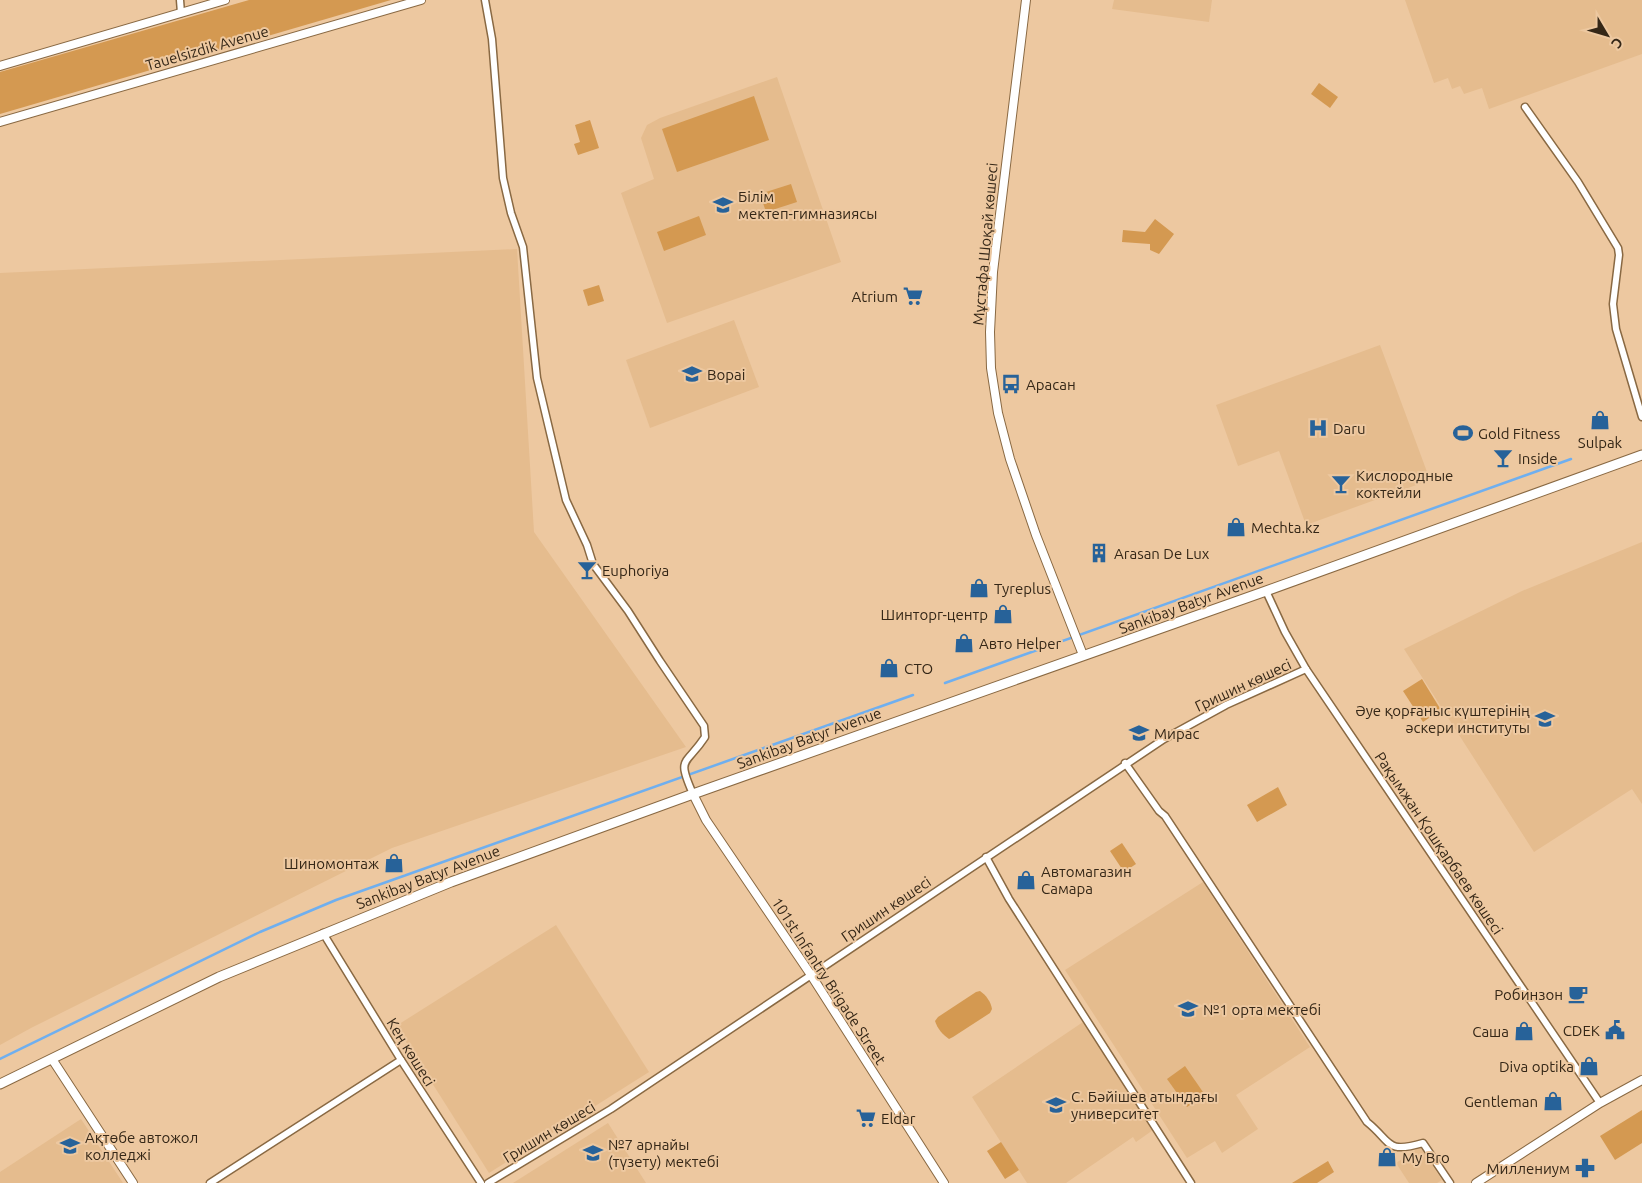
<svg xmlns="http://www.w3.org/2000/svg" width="1642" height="1183" font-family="Ubuntu,sans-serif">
<rect width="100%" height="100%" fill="#edc8a0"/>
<!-- built -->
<g fill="#e5bc8e">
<polygon points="1114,0 1212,0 1209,22 1112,9"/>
<polygon points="1405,0 1642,0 1642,54 1489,109 1482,88 1464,94 1460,86 1452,89 1448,78 1434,83"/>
<polygon points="777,77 841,262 667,323 621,193 654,179 641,138 647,125 660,118"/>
<polygon points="517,249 534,532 686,747 392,848 31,1028 0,1045 0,273"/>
<polygon points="734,320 759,387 650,428 626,360"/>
<polygon points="1380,345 1430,480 1306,525 1279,451 1238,466 1216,405"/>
<polygon points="1642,542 1642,804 1632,789 1534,852 1404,649 1522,591"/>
<polygon points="1203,882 1310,1047 1236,1095 1258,1129 1222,1153 1215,1141 1187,1158 1065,970"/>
<polygon points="556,925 649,1072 489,1173 396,1026"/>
<polygon points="1083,1022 1153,1130 1136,1142 1133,1137 1066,1183 1027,1183 972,1097"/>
<polygon points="81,1119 123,1183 0,1183 0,1172"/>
<polygon points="608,1123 646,1183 513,1183"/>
<polygon points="1420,1147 1442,1180 1437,1183 1409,1183 1396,1163"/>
</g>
<!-- green -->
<g fill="#d49951">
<polygon points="249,0 391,0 0,114 0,72"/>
<polygon points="1319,83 1338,97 1330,108 1311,94"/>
<polygon points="754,96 769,140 677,172 662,129"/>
<polygon points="590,120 599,148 578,155 574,144 580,142 575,125"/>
<polygon points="791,184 797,202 766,212 760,194"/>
<polygon points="699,216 706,235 664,251 657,232"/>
<polygon points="1155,219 1174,234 1159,254 1150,250 1150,244 1122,242 1123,230 1145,232"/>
<polygon points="599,285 604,301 588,306 583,290"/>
<polygon points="1422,679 1441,710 1423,722 1403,691"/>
<polygon points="1278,787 1287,805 1257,822 1247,805"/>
<polygon points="1122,843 1136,864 1124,872 1110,851"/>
<path d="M980,991C986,995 991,1002 992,1009L990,1013L953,1037L949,1039C943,1035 937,1028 935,1021L938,1017L976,992Z"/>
<polygon points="1185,1066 1205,1095 1187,1107 1167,1079"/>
<polygon points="1642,1110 1642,1143 1615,1160 1600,1136"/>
<polygon points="1001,1142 1019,1170 1005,1179 987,1151"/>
<polygon points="1328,1161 1334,1172 1317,1183 1292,1183"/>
</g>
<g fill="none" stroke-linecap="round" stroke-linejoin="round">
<!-- stream -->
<g stroke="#6fafef" stroke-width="2.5">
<polyline points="945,683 1571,459"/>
<polyline points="0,1059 260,932 336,900 913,695"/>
</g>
<defs>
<g id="minor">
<polyline points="180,0 181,13"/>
<path d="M485,0L492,39L503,178L511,213L523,247L537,378L566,500L587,545L593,564L628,611L660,661L704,726L705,737C686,766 676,756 693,794"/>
<polyline points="1525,107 1578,182 1618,248 1619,255 1613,304 1616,329 1642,417"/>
<polyline points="1266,591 1285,632 1306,669 1600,1103"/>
<path d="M1125,763L1159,811L1165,816L1367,1122C1392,1142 1385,1154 1423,1143L1450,1183"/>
<polyline points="986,857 1009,899 1191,1183"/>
<polyline points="323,933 401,1060 481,1183"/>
<polyline points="210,1183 401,1060"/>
<polyline points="488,1183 611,1109 1164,739 1226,705 1306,669"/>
</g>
<g id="tertiary">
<polyline points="1026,0 993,272 990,332 991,368 998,413 1010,459 1036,535 1083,655"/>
<polyline points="0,66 225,0"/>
<polyline points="0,122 421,0"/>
<polyline points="693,794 706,820 811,975 944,1183"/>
<polyline points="52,1059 133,1183"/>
<polyline points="1476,1183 1600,1103 1642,1080"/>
</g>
<polyline id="secondary" points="0,1084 219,977 451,882 693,794 1266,591 1642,455"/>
</defs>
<!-- minor casing -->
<use href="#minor" stroke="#896943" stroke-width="9"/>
<!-- tertiary casing -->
<use href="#tertiary" stroke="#896943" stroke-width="10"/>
<!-- secondary casing -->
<use href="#secondary" stroke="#896943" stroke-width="11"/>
<!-- minor -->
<use href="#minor" stroke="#fff" stroke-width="6"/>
<!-- tertiary -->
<use href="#tertiary" stroke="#fff" stroke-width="8"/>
<!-- secondary -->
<use href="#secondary" stroke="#fff" stroke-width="9"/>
</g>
<!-- icons -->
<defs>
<symbol id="school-bare" viewBox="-9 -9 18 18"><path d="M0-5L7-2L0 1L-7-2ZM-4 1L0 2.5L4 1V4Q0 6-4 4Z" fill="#276299" stroke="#edc8a0" stroke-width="2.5" paint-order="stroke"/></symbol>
<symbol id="supermarket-bare" viewBox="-9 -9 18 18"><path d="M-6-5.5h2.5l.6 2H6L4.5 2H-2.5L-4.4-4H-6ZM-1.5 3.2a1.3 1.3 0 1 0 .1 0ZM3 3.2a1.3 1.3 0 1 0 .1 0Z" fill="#276299" stroke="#edc8a0" stroke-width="2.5" paint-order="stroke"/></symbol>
<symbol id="bus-bare" viewBox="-9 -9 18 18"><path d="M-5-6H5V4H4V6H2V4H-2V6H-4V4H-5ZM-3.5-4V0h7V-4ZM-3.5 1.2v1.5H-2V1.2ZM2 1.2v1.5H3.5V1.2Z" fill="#276299" stroke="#edc8a0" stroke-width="2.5" paint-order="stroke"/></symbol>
<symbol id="shop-bare" viewBox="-9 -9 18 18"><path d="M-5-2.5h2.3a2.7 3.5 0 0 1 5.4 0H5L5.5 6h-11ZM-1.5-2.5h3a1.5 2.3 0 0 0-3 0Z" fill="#276299" stroke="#edc8a0" stroke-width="2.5" paint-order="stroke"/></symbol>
<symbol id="hospital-bare" viewBox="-9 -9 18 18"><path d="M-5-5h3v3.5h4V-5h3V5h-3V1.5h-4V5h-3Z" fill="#276299" stroke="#edc8a0" stroke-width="2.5" paint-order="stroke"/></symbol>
<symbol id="stadium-bare" viewBox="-9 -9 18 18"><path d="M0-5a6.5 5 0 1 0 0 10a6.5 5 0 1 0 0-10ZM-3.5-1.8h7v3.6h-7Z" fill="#276299" stroke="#edc8a0" stroke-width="2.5" paint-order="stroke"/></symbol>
<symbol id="bar-bare" viewBox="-9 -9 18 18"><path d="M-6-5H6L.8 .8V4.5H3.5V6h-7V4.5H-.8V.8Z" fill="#276299" stroke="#edc8a0" stroke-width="2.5" paint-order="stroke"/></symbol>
<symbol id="building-bare" viewBox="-9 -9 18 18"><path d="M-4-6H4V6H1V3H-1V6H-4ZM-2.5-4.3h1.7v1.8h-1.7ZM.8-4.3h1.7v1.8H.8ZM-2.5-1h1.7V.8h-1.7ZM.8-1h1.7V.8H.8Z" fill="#276299" stroke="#edc8a0" stroke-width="2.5" paint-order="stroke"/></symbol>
<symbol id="university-bare" viewBox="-9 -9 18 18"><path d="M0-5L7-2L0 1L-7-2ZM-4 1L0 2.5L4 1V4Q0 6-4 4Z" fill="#276299" stroke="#edc8a0" stroke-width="2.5" paint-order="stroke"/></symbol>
<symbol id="cafe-bare" viewBox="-9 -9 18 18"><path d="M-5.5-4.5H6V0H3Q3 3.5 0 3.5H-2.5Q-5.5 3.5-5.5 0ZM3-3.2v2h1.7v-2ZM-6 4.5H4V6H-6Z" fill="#276299" stroke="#edc8a0" stroke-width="2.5" paint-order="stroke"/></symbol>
<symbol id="civic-bare" viewBox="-9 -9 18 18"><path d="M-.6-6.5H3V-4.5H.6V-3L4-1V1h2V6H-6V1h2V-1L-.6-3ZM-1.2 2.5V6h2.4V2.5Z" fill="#276299" stroke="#edc8a0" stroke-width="2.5" paint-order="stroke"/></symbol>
<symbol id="pharmacy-bare" viewBox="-9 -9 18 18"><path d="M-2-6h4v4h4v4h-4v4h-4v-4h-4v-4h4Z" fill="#276299" stroke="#edc8a0" stroke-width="2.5" paint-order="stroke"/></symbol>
</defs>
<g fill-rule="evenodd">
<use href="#school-bare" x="709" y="191" width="28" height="28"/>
<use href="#supermarket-bare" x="899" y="282" width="28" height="28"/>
<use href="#school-bare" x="678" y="360" width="28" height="28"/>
<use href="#bus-bare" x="997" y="370" width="28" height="28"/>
<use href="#shop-bare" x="1586" y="406" width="28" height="28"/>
<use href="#hospital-bare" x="1304" y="414" width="28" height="28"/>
<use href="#stadium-bare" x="1449" y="419" width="28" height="28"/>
<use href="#bar-bare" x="1489" y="444" width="28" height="28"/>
<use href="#bar-bare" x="1327" y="470" width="28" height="28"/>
<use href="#shop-bare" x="1222" y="513" width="28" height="28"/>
<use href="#building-bare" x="1085" y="539" width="28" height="28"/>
<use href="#bar-bare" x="573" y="556" width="28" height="28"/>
<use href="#shop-bare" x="965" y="574" width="28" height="28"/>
<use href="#shop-bare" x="989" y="600" width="28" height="28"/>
<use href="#shop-bare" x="950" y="629" width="28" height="28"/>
<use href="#shop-bare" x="875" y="654" width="28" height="28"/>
<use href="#university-bare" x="1531" y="705" width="28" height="28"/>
<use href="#school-bare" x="1125" y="719" width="28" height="28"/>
<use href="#shop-bare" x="380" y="849" width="28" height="28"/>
<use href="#shop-bare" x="1012" y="866" width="28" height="28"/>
<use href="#cafe-bare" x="1564" y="980" width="28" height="28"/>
<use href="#school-bare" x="1174" y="995" width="28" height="28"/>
<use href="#civic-bare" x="1601" y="1016" width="28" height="28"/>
<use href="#shop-bare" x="1510" y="1017" width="28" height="28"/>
<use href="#shop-bare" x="1575" y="1052" width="28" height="28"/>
<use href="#shop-bare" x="1539" y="1087" width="28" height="28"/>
<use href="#university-bare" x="1042" y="1091" width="28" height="28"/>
<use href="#supermarket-bare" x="852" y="1104" width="28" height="28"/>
<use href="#university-bare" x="56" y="1132" width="28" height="28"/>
<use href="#school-bare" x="579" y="1139" width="28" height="28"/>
<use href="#shop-bare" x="1373" y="1143" width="28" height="28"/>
<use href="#pharmacy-bare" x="1571" y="1154" width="28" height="28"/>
</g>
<g text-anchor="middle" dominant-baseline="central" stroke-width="4" stroke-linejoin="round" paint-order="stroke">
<!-- street labels -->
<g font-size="15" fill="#352717" stroke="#edc8a0">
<text transform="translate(207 48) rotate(-16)">Tauelsizdik Avenue</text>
<text transform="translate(985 244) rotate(-85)">Мұстафа Шоқай көшесі</text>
<text transform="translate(1191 603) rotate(-20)">Sankibay Batyr Avenue</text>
<text transform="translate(1243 685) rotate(-25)">Гришин көшесі</text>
<text transform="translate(809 738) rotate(-20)">Sankibay Batyr Avenue</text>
<text transform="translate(1439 843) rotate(56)">Рақымжан Қошқарбаев көшесі</text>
<text transform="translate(428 877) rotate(-21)">Sankibay Batyr Avenue</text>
<text transform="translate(886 909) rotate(-34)">Гришин көшесі</text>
<text transform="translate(829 981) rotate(57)">101st Infantry Brigade Street</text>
<text transform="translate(411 1052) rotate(58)">Кең көшесі</text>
<text transform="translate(549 1132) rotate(-31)">Гришин көшесі</text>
</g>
<!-- poi labels -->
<g font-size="15" fill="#352717" stroke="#edc8a0" text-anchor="start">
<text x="738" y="196">Білім<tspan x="738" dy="17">мектеп-гимназиясы</tspan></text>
<text x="898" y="296" text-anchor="end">Atrium</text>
<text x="707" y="374">Bopai</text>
<text x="1026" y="384">Арасан</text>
<text x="1333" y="428">Daru</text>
<text x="1478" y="433">Gold Fitness</text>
<text x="1600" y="442" text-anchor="middle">Sulpak</text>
<text x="1518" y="458">Inside</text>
<text x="1356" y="475">Кислородные<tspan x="1356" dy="17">коктейли</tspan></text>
<text x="1251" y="527">Mechta.kz</text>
<text x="1114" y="553">Arasan De Lux</text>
<text x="602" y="570">Euphoriya</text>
<text x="994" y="588">Tyreplus</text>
<text x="988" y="614" text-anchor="end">Шинторг-центр</text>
<text x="979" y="643">Авто Helper</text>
<text x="904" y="668">СТО</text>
<text x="1530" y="710" text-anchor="end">Әуе қорғаныс күштерінің<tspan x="1530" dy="17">әскери институты</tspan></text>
<text x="1154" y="733">Мирас</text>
<text x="379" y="863" text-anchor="end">Шиномонтаж</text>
<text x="1041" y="871">Автомагазин<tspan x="1041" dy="17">Самара</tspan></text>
<text x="1563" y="994" text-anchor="end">Робинзон</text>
<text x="1203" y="1009">№1 орта мектебі</text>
<text x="1600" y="1030" text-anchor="end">CDEK</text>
<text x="1509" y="1031" text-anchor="end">Саша</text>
<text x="1574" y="1066" text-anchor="end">Diva optika</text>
<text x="1071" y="1096">С. Бәйішев атындағы<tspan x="1071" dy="17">университет</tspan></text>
<text x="1538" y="1101" text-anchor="end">Gentleman</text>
<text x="881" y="1118">Eldar</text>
<text x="85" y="1137">Ақтөбе автожол<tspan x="85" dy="17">колледжі</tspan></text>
<text x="608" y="1144">№7 арнайы<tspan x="608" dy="17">(түзету) мектебі</tspan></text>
<text x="1402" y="1157">My Bro</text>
<text x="1570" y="1168" text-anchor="end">Миллениум</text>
</g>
</g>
<!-- north arrow -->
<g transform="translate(1607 35) rotate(128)" stroke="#edc8a0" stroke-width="4" paint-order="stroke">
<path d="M0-4L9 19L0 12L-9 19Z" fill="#352717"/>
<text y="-8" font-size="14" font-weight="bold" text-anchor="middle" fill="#352717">С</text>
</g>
</svg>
